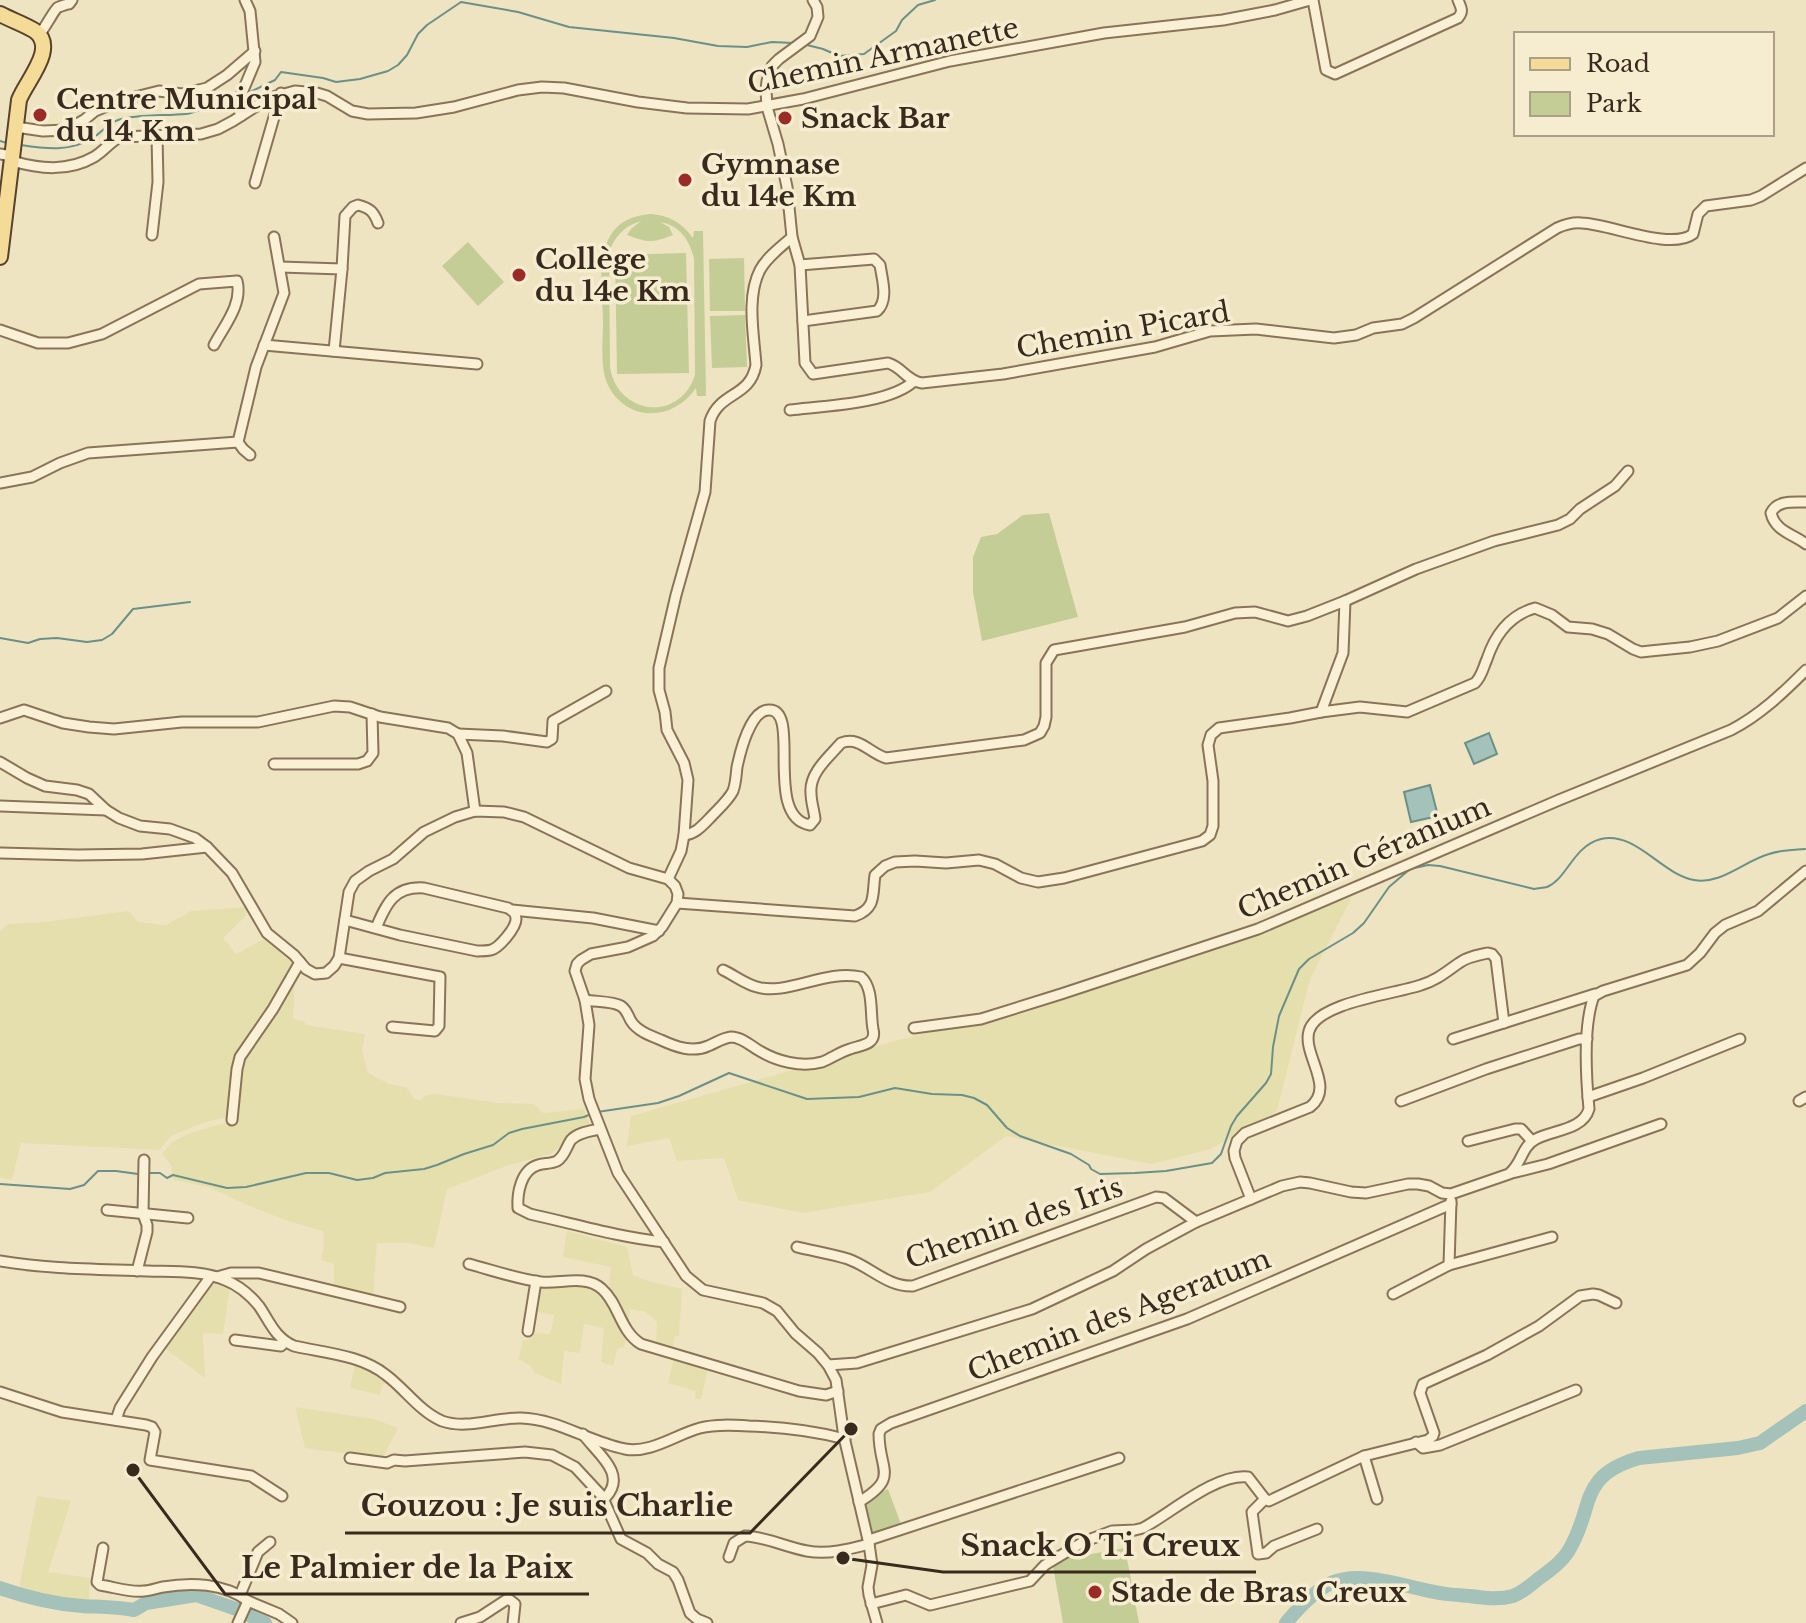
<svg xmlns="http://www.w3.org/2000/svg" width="1806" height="1623" font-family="'Libre Baskerville',serif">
<rect width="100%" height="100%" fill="#efe4c1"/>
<!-- farmland -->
<g fill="#e5dfae">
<polygon points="1352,897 1310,979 1277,1111 1211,1149 1152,1164 1006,1136 930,1192 803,1213 738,1200 724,1158 677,1161 669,1138 627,1146 631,1116 898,1040 1058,1002"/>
<polygon points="247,907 246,916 223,938 236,954 264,939 294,964 236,1053 228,1117 205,1122 171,1136 159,1150 21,1143 12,1180 0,1178 0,931 8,924 43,922 129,911 138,922 166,925 191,911"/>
<polygon points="295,974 293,1019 304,1021 306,1025 365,1034 362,1050 368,1073 389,1084 406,1087 415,1099 421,1100 426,1095 436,1094 498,1103 534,1104 543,1113 584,1109 591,1126 568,1140 551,1154 509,1165 447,1189 434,1248 406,1243 377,1243 373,1296 334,1287 334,1264 321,1260 324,1243 323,1231 288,1221 247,1205 209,1187 173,1180 171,1165 162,1154 172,1142 190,1133 235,1120 243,1059"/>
<polygon points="567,1231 627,1247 633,1275 648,1281 682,1289 679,1336 675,1336 672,1351 656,1346 657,1322 646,1312 630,1309 628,1328 608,1294 611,1267 563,1257"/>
<polygon points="212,1284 230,1287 223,1334 203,1333 205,1378 164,1348 199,1297"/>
<polygon points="537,1285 589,1286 601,1296 627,1338 624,1347 618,1348 613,1366 601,1362 604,1328 584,1324 580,1353 564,1351 561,1384 535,1373 530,1365 518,1359 523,1340 529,1340 531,1333 549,1334 551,1330 554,1315 533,1311"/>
<polygon points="674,1358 708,1368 701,1399 695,1399 696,1391 668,1383"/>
<polygon points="355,1364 370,1370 386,1383 382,1385 380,1395 350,1388"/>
<polygon points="295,1407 374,1419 398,1428 383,1458 305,1448"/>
<polygon points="37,1496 71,1501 48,1572 90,1578 89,1600 18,1593"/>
</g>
<!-- green -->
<g fill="#c4cd95" fill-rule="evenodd">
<path d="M650,214C669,215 682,223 693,238L694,231H703L706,396H697L696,388C673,422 625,423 607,383C600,365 603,341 603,322C602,279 590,219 650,214ZM641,221L631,229L627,235C650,243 651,243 673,235L669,227L660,222C679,225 690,240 694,259L695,375C680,422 619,416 610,368L609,253C614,237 624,226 641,221Z"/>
<polygon points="468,242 504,282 478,306 442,266"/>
<polygon points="686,253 689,373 617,374 615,255"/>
<polygon points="744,258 745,311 710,311 709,259"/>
<polygon points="745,315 747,367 712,368 710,316"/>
<polygon points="1049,513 1078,617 982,641 973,592 973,557 981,537 997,534 1023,515"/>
<polygon points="888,1489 902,1527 873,1537 861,1501"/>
<polygon points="1125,1548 1139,1623 1063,1623 1052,1561"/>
</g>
<!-- water -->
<g fill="#a4c1ba" stroke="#6b9088" stroke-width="2">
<polygon points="1489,733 1497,754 1474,764 1465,743"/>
<polygon points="1430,785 1438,816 1411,822 1404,792"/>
</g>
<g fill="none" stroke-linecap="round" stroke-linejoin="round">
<!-- stream -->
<g stroke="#6b9088" stroke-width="2">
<polyline points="803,44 823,49 839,56 864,54 896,31 902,20 918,5 935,0"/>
<polyline points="248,93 275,80 281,72 323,78 336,82 360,79 388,71 398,65 407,55 418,34 427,25 461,2 518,12 569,27 674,38 718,46 747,47 772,42 793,43"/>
<polyline points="0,141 7,143"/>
<path d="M21,145C46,149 70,152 93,138C102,132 107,124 118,120C137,114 165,116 186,114C195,113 200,109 209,106C218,101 228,99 238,96"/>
<polyline points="0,638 28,643 40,639 57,638 87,642 102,640 112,634 133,609 190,602"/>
<path d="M597,1112L658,1103L679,1096L729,1073L807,1099L859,1097L895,1088L932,1094L962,1095L974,1098L987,1105L1007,1128L1020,1136L1071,1154L1089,1165L1091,1169L1100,1174L1135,1173L1166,1171L1212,1163L1221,1154L1231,1126L1237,1116L1266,1083L1271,1074L1273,1047L1279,1016L1299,969L1309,959L1353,933L1364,923L1389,887L1410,869L1428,865L1440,866L1534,889C1539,888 1543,888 1547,887C1567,879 1573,846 1601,839C1636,831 1661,874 1694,880C1721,885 1744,861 1769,854C1780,850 1793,850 1805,849"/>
<polyline points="149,1173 160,1173 167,1178 173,1175 227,1188 246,1187 306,1173 329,1173 357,1180 373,1178 385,1173 424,1169 437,1165 464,1154 493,1145 509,1133 522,1129 584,1117 591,1114"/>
<polyline points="0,1184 70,1189 84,1185 98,1171 116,1171 138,1174"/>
</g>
<!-- river -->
<g stroke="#a4c1ba" stroke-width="14">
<path d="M0,1588C26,1597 55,1604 82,1606C100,1607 117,1607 134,1610L146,1603L196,1595L239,1610"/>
<polyline points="249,1615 265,1623"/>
<path d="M1286,1623C1299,1607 1313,1592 1331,1583C1362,1569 1408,1588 1440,1593C1450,1595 1460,1595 1470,1596C1484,1598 1499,1600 1513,1596C1522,1593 1531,1585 1538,1579C1549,1571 1562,1562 1569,1550C1595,1507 1577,1476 1639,1458L1738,1448L1760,1443L1806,1411"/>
</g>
<defs>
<g id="street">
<path d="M813,0L817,7L818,17L810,36L779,59L772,66L767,81L766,90L767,107L778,144L787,187L792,237L800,265L805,363L813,374L888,363C902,367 907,381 922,383L1003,374L1155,347L1210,331L1256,329L1334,338L1356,335L1373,328L1402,324L1414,318L1557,228C1566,224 1573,222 1582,223C1610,224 1670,251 1693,234L1698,214L1706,206L1751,200L1761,196L1806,168"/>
<path d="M1313,0L1326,70L1335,74L1458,18C1464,11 1461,8 1458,0"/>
<path d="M39,35C43,31 55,9 57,8C58,7 67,4 69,4L72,0"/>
<polyline points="241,116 238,106 239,100 255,62 250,11 245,0"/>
<polyline points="16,127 43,131 66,130 84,120 95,111 119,101 159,91 182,94 207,88 227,75 255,51"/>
<polyline points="0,154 12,156"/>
<path d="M12,161C40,169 68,172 94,157C104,151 110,142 120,137L201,134L218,129L233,121L269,98L295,91L317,93L327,96L352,111L368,114L416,113L454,107L518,90L542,87L564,88L638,102L687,108L748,109L803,99L950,61L1104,33L1223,20L1275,10L1310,0"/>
<polyline points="255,183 281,93"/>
<polyline points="152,235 158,182 157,136"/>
<path d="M800,265L874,259L880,265C882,279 889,300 877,311L803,321"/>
<path d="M280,267L342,269L345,216L353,207L358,205C370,208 374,212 378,223"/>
<path d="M0,330L38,343H68L102,334L199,284L237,281C243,304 224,326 214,345"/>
<polyline points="264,345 477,364"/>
<polyline points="334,351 342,269"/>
<path d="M790,410C823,406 890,404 914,381"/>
<polyline points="250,455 243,449 238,442 256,367 284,293 274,237"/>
<polyline points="0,483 32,477 60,463 88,453 238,442"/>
<path d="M1806,502C1793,502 1777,500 1771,513C1775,531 1793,534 1806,544"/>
<polyline points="1321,712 1343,653 1345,601"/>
<polyline points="0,718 24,710 63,723 89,727 114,729 182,722 258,722 334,706 350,707 380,717 448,728 458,734 467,753 475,811"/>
<polyline points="458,734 503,736 547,742 552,739 553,721 606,691"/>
<polyline points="0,762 27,778 45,786 77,790 89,794 106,810 119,818 140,826 170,829 195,838 207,847 232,873 267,933 294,955 306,969 315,974 326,973 334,966 339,958 349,892 355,881 369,871 393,859 424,832 455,817 475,811 504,812 524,817 629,868 668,879 675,886 678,894 677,903 662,927 653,936 628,947 591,954 581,960 577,964 575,971 585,1000 589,1025 585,1079 589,1099 618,1173 686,1276 703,1290 763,1303 777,1311 795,1333 818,1353 828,1365 836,1380 844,1437 869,1544 872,1565 868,1587 869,1595 877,1623"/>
<polyline points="274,764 358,764 367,761 373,753 372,714"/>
<polyline points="0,806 106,810"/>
<path d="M684,835C695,834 701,827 709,819C717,810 728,801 733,791C736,783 736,775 737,767C740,753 750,711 768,710C803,707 762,817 810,825L815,819C814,810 811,802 811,793C809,773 829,757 841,743C860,736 869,753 886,758L1024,740L1040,733L1044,726L1046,717V663L1054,650L1185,627L1235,613L1255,612L1288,621L1307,616L1345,601L1416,569L1494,541L1558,525L1570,519L1580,509L1615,486L1628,471"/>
<polyline points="0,853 78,855 142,854 207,847"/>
<path d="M668,879L681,851L684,835L688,780L684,763L667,730L665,712L659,690V668L676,595L705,492L710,421C720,391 750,398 756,365C754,336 746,297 760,270C767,257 781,247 792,237"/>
<path d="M677,903L855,916C877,908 872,894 875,875L885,866L895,862L915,861L946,863L979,860L995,864L1021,878L1038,882L1064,878L1202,841L1210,835L1213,826V781L1208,745L1211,735L1219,728L1290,718L1321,712L1360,707L1407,712L1475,683C1482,676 1483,668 1487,659C1495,635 1510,615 1535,608L1552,615L1568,627L1592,629L1608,634L1633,649L1641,652L1650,651L1690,647L1718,641L1778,618L1806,596"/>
<polyline points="512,910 593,918 659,931"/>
<path d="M345,920L400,935L477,951C480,951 487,951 491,950C499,948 516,928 516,919C516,912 513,912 508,908L424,888C394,886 386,904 376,928"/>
<polyline points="339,958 440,977 439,1026 435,1031 392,1027"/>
<path d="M585,1000C596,1002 612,1001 621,1006C627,1010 628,1016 631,1021C637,1031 651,1036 661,1040C676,1047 693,1053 708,1046C716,1043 722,1038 731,1037C741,1037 750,1045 758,1050C776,1061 801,1068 822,1062C832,1058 840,1052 850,1049C861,1045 877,1045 873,1029C870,1014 874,988 861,977C825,969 787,996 757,987C745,984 734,975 723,970"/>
<path d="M914,1028L981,1019L1061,994L1258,929L1559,800L1731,730C1760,715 1783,693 1806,670"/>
<polyline points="1453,1039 1595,994"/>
<polyline points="1588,1097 1643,1078 1740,1039"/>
<polyline points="1401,1101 1486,1069 1579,1039 1587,1039"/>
<polyline points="1799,1101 1806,1097"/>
<polyline points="232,1120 237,1069 240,1057 273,1009 300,962"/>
<path d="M600,1129C591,1131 578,1132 571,1140C566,1147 565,1156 557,1161C551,1164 544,1163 538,1165C521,1170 517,1193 518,1208L530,1214C575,1224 618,1237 664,1242"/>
<polyline points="1468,1141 1515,1129 1521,1129 1532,1141"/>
<polyline points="1512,1173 1548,1164 1661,1124"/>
<path d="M1251,1199L1235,1158L1234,1151L1237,1141L1245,1133L1310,1107C1336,1087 1302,1055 1309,1031C1317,1002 1396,994 1421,985C1437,980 1446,972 1459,963C1467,957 1478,955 1488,953L1492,954L1496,959L1504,1023"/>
<polyline points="107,1210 188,1218"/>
<path d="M797,1247C813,1251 831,1254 848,1259C871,1267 887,1287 913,1286L1156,1197L1164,1198L1196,1222"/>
<path d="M0,1261C48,1269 98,1269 147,1271C171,1272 202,1270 225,1280C238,1285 250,1295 259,1306C270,1322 275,1338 294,1346C325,1353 361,1355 386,1375C405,1389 420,1412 442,1421C467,1430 495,1417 521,1418C558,1419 589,1442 625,1449C650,1454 677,1434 700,1428C715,1424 733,1425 749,1426C783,1427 811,1430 845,1439"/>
<path d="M469,1264C492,1270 517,1279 541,1282C560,1284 586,1274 602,1289C619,1304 620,1331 641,1344L799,1391L826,1395L838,1391"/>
<polyline points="1449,1265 1552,1237"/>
<polyline points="137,1271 147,1232 147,1225 143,1214 144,1160"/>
<polyline points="217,1277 231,1273 259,1273 400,1307"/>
<polyline points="1393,1294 1449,1265 1451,1201"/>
<polyline points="528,1331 536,1281"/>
<polyline points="235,1340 281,1346 285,1342"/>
<path d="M828,1365L857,1363L1032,1309L1113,1271L1146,1249L1196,1222L1282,1186L1300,1182L1310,1183L1351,1192L1366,1193L1408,1184H1418L1429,1186L1442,1193L1451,1194L1509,1174C1523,1162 1521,1147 1536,1139C1553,1130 1583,1130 1589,1109C1586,1077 1583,1025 1594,996L1603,991L1687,965L1700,953L1715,933L1725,925L1758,911L1806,871"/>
<polyline points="0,1392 62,1412 146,1425 152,1427 155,1432 150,1460 251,1476 282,1496"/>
<polyline points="116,1420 120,1408 152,1357 211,1276"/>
<polyline points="1416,1442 1423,1448 1440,1445 1576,1390"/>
<polyline points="1364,1456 1377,1499"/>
<path d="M350,1458L387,1463L394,1460L405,1461L525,1452L552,1455L575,1467L602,1496L606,1497C628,1473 595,1452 583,1434"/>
<polyline points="602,1496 621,1539 647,1553 658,1564 673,1572 678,1580 690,1613 697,1619 707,1623"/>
<polyline points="1265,1499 1252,1512 1258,1554 1266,1553 1274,1546 1317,1529"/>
<path d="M859,1502C900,1477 879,1471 879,1434L881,1429L891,1423L1187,1319L1451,1204"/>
<polyline points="869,1540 1119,1458"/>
<path d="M103,1548L97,1582L100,1585C114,1587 130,1593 144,1591C150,1591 157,1588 163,1587C191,1582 224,1583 248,1601"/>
<path d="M729,1557L734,1543L745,1536C766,1537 786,1547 807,1551C828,1555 850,1549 869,1544"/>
<polyline points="240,1595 258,1552 270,1542"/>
<path d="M871,1604L906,1595L930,1605L1030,1581L1045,1565L1083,1542L1112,1531L1135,1530L1143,1528C1171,1513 1216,1473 1248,1477L1265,1499L1269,1501L1364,1456L1428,1440L1433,1436L1434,1433L1420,1393L1423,1384L1487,1355L1539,1326L1580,1296L1593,1294L1599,1295L1616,1303"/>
<polyline points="238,1623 248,1601 279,1614 292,1623"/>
<polyline points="461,1623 480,1617 506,1600 510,1600 515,1604 513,1623"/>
</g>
<path id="primary" d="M0,14C11,20 24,24 35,31C58,48 26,81 19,100L0,257"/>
</defs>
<!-- street casing -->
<use href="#street" stroke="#897458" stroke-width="13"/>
<!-- primary casing -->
<use href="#primary" stroke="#57422d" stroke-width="18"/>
<!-- street -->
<use href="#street" stroke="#faf0d5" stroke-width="9"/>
<!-- primary -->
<use href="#primary" stroke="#f4db98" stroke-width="14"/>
</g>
<!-- markers -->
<g fill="#9a2b27" stroke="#f6edd1" stroke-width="3">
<circle cx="40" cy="115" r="8"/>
<circle cx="785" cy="118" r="8"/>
<circle cx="685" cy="180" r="8"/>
<circle cx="519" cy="275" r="8"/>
<circle cx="1095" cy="1592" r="8"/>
</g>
<g text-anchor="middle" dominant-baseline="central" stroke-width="7" stroke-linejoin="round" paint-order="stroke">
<!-- street labels -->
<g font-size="28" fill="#382b1d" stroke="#f6edd1">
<text transform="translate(883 56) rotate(-12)">Chemin Armanette</text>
<text transform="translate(1123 330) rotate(-10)">Chemin Picard</text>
<text transform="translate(1364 858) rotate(-23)">Chemin Géranium</text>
<text transform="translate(1014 1223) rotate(-19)">Chemin des Iris</text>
<text transform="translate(1119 1315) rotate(-21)">Chemin des Ageratum</text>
</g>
<!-- poi labels -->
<g font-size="28" font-weight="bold" fill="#382b1d" stroke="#f6edd1" text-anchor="start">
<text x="56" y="99">Centre Municipal<tspan x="56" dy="32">du 14 Km</tspan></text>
<text x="801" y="118">Snack Bar</text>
<text x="701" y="164">Gymnase<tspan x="701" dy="32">du 14e Km</tspan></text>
<text x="535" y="259">Collège<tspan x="535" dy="32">du 14e Km</tspan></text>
<text x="1111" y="1592">Stade de Bras Creux</text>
</g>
</g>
<!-- callouts -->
<path fill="none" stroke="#382b1d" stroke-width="3" d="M851 1429L750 1533H345M843 1558L943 1572H1256M133 1470L225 1594H589"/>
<g fill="#382b1d" stroke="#f6edd1" stroke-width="3">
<circle cx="851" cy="1429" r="8"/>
<circle cx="843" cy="1558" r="8"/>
<circle cx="133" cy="1470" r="8"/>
</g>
<g font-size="30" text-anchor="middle" font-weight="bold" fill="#382b1d" stroke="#f6edd1" stroke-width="7" stroke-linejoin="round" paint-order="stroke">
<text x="547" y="1516">Gouzou : Je suis Charlie</text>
<text x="1100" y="1556">Snack O Ti Creux</text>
<text x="407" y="1578">Le Palmier de la Paix</text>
</g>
<!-- legend -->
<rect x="1514" y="32" width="260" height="104" fill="#f6edd1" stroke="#aa9f89" stroke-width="2"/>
<rect x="1530" y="58" width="40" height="12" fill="#f4db98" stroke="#aa9f89" stroke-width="2"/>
<text x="1586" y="72" font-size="24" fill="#382b1d">Road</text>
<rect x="1530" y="92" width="40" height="24" fill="#c4cd95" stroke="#aa9f89" stroke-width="2"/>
<text x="1586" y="112" font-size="24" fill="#382b1d">Park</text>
</svg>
